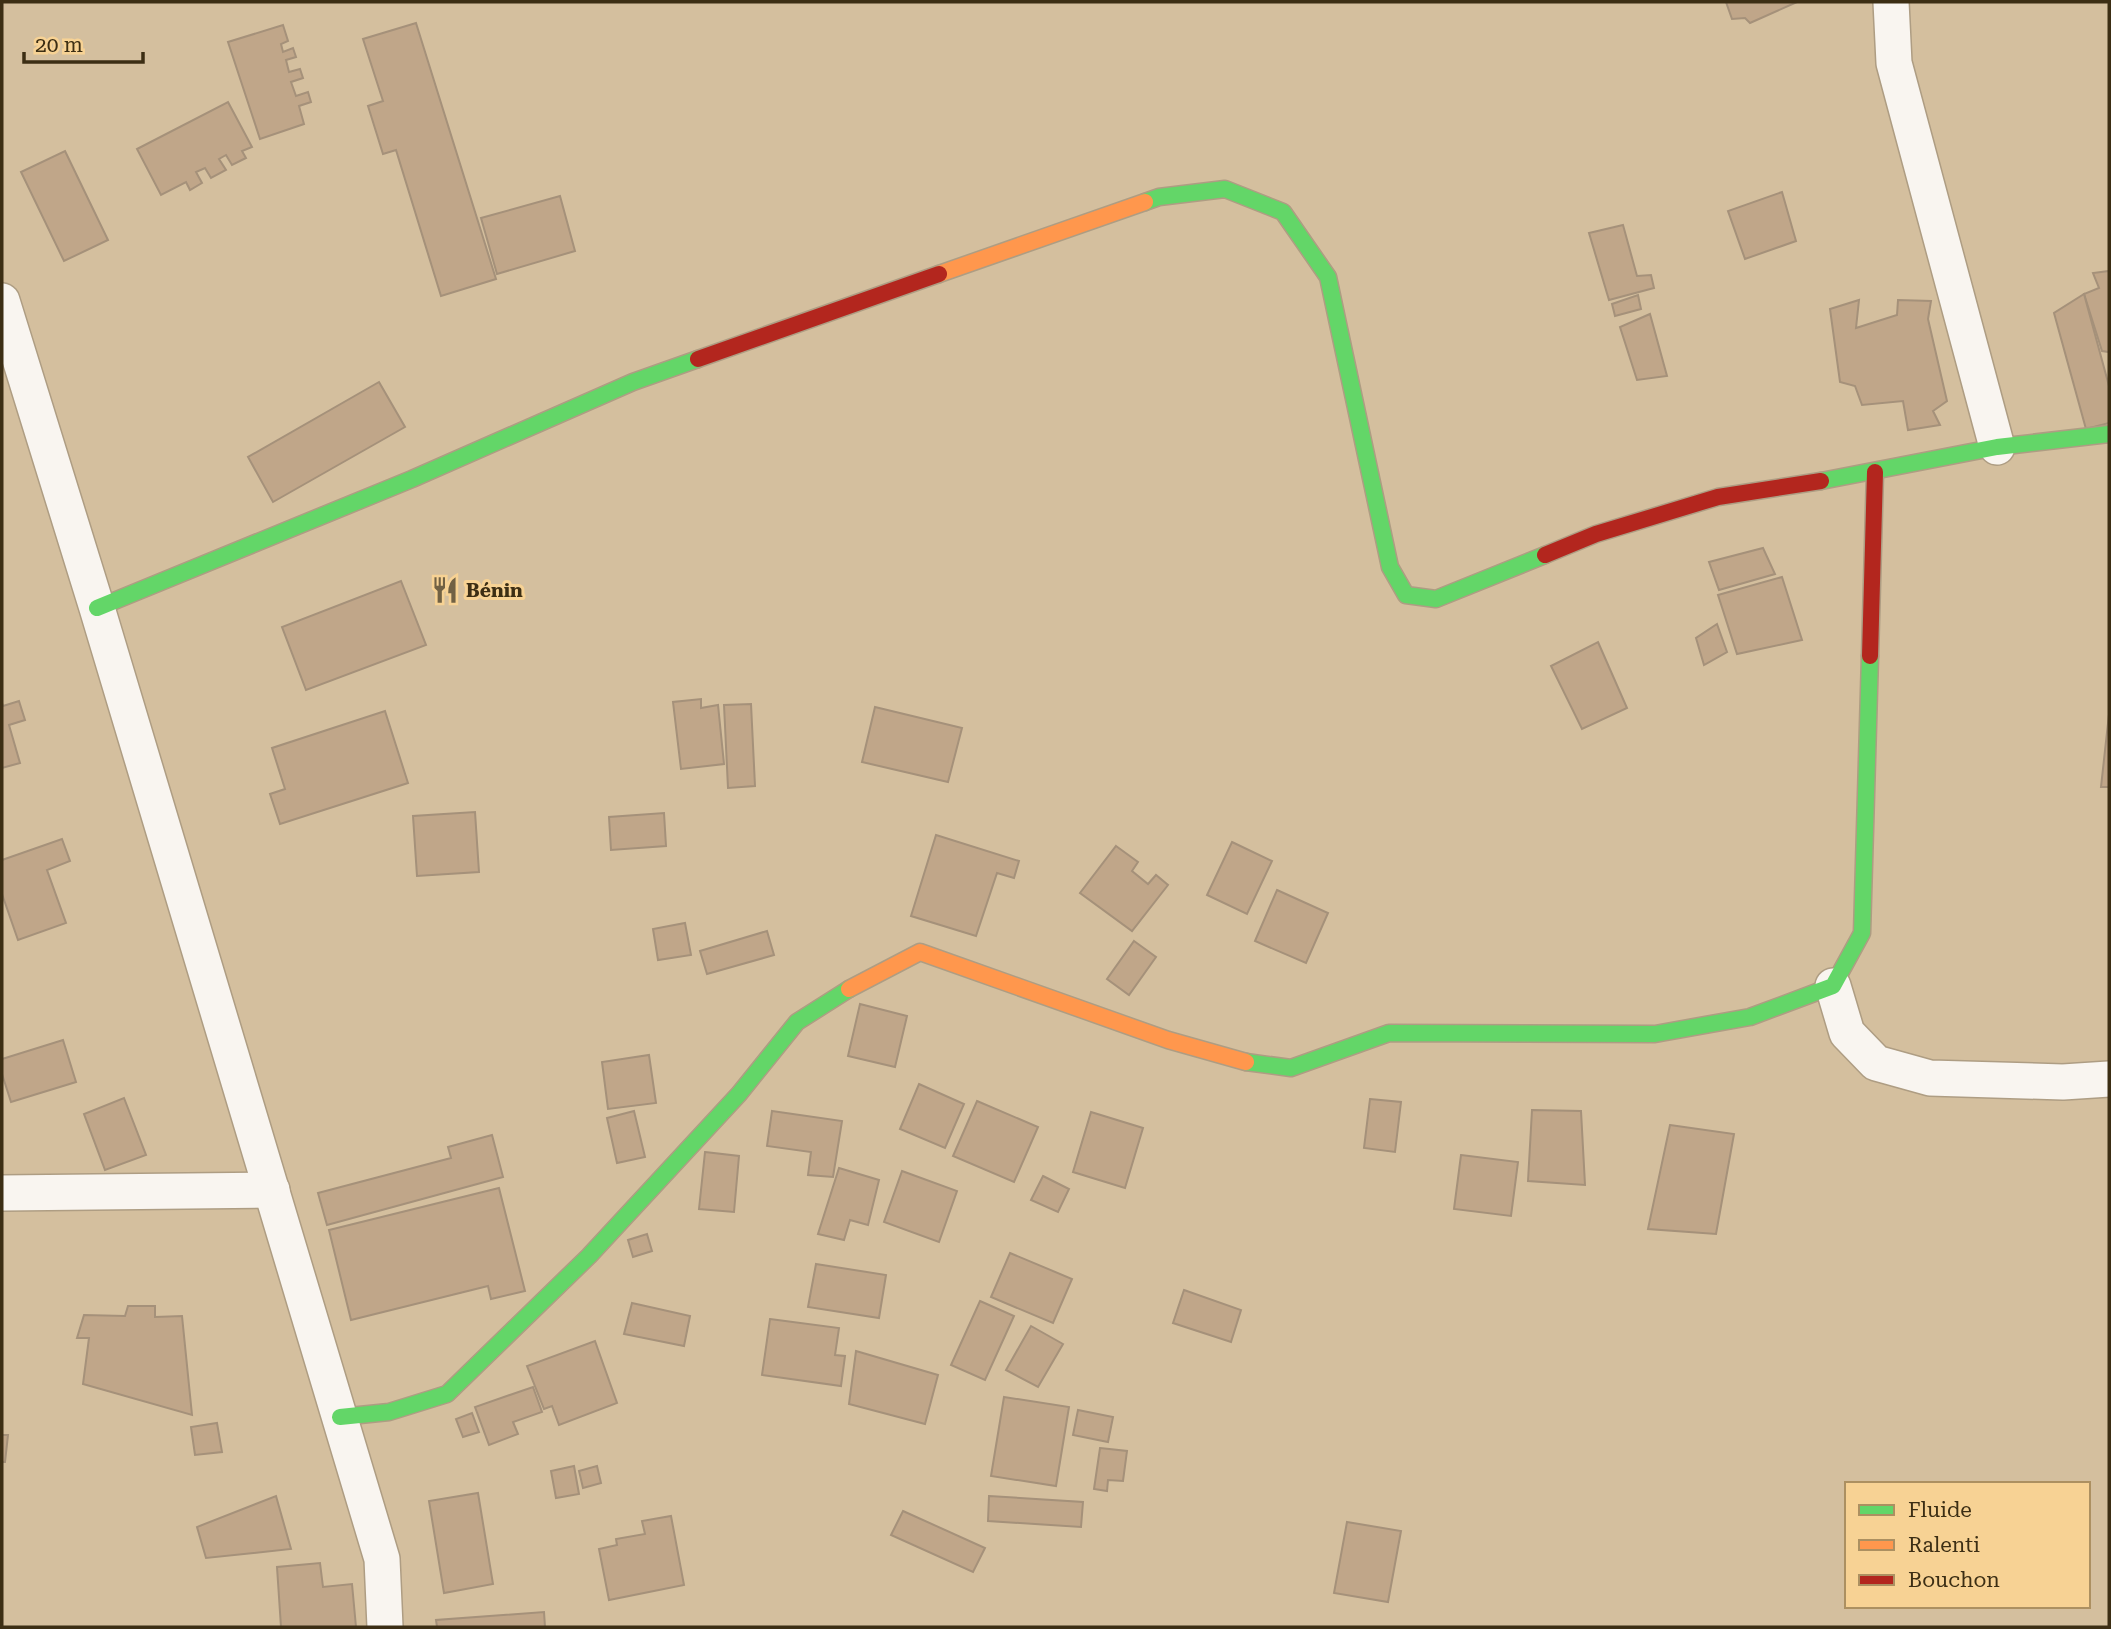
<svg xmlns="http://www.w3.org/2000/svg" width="2111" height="1629" font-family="'Roboto Serif',serif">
<rect width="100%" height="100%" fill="#d4bf9e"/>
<!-- building -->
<g fill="#c0a689" stroke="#a5917a" stroke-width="2">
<polygon points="1726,2 1797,2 1750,23 1745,18 1732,19"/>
<polygon points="416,23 496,279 441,296 396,150 383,154 368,106 383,101 363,39"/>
<polygon points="283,25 288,41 281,44 283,52 293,48 296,57 286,60 289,72 300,69 303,78 291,82 296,96 308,92 311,102 299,106 304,124 260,139 228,42"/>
<polygon points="228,102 252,147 242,151 246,158 232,165 226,155 219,159 226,170 211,178 205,168 196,172 202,183 190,190 186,182 161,195 137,149"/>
<polygon points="65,151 108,240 64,261 21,172"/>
<polygon points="1782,192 1796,241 1745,259 1728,211"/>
<polygon points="560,196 575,251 497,274 481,218"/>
<polygon points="1623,225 1637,276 1651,275 1654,288 1609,300 1589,233"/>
<polygon points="2109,271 2109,352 2102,351 2084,294 2099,288 2093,273"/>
<polygon points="2084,294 2109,386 2109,423 2086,429 2054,313"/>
<polygon points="1638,295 1641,309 1615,316 1612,304"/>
<polygon points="1859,300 1856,328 1897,315 1898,300 1931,301 1928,319 1947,401 1933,411 1940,425 1908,430 1903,401 1862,405 1855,386 1840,382 1830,309"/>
<polygon points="1650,314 1667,376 1637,380 1620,327"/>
<polygon points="379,382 405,427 273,502 248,457"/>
<polygon points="1763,548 1775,574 1719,590 1709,562"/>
<polygon points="1782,577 1802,640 1737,654 1718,595"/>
<polygon points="401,581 426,645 306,690 282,627"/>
<polygon points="1717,624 1727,652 1704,665 1696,638"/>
<polygon points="1598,642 1627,708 1582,729 1551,666"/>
<polygon points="701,699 701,708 718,705 724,764 681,769 673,702"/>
<polygon points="19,701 25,720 9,725 20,763 2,768 2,703 3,706"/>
<polygon points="751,704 755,786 728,788 724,705"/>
<polygon points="875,707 962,728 948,782 862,762"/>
<polygon points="385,711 408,783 280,824 270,794 285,789 272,748"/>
<polygon points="2109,714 2109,787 2101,787"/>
<polygon points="475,812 479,872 417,876 413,816"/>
<polygon points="664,813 666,846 611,850 609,817"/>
<polygon points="936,835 1019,861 1014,878 997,873 976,936 911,916"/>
<polygon points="62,839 70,861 47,870 66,923 18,940 2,894 2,860"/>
<polygon points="1232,842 1272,861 1247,914 1207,895"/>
<polygon points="1116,846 1138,862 1132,871 1148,884 1156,875 1168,885 1132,931 1080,893"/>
<polygon points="1277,890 1328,913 1306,963 1255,941"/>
<polygon points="685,923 691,955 658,960 653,929"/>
<polygon points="767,931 774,955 707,974 700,951"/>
<polygon points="1134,941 1156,957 1129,995 1107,979"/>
<polygon points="860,1004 907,1016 895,1067 848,1056"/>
<polygon points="63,1040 76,1082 11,1102 2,1074 2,1059"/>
<polygon points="649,1055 656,1103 608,1109 602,1062"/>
<polygon points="919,1084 964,1104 945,1148 900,1129"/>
<polygon points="124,1098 146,1155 105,1170 84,1114"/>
<polygon points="1370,1099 1401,1102 1395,1152 1364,1148"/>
<polygon points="977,1101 1038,1127 1014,1182 953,1156"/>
<polygon points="1532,1110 1581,1111 1585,1185 1528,1181"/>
<polygon points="634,1111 645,1157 617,1163 607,1118"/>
<polygon points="772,1111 842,1121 833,1177 808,1175 811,1152 767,1146"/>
<polygon points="1091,1112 1143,1128 1125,1188 1073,1172"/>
<polygon points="1670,1125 1734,1134 1716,1234 1648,1229"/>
<polygon points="492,1135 503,1177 327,1225 318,1193 451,1158 448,1147"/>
<polygon points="705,1152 739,1156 734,1212 699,1209"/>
<polygon points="1461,1155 1518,1162 1511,1216 1454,1209"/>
<polygon points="839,1168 879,1180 868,1225 850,1220 844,1240 818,1234"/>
<polygon points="902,1171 957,1191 939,1242 884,1222"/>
<polygon points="1043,1176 1069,1189 1058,1212 1031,1200"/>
<polygon points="499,1188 525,1291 491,1299 488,1286 351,1320 329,1230"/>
<polygon points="647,1234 652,1251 633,1257 628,1240"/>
<polygon points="1010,1253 1072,1279 1053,1323 991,1297"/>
<polygon points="816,1264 886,1275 879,1318 808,1307"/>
<polygon points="1184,1290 1241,1310 1231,1342 1173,1323"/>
<polygon points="980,1301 1014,1316 985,1380 951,1365"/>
<polygon points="632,1303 690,1316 684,1346 624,1334"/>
<polygon points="128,1306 155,1306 155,1317 182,1316 192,1415 83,1384 89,1338 77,1338 84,1315 125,1316"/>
<polygon points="770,1319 839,1328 835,1355 845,1356 841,1386 762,1375"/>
<polygon points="1031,1326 1063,1344 1038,1387 1006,1370"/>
<polygon points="595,1341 617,1403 559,1425 552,1406 544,1409 527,1366"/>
<polygon points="856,1351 938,1375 925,1424 849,1404"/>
<polygon points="533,1387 542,1412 513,1422 518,1434 489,1445 475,1407"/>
<polygon points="1004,1397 1069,1407 1056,1486 991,1476"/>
<polygon points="1078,1410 1113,1417 1108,1442 1073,1435"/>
<polygon points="472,1413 479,1432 463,1437 456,1419"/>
<polygon points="217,1423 222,1452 195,1455 191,1427"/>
<polygon points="2,1435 8,1435 5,1462 2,1462"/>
<polygon points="1100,1448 1127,1451 1123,1481 1108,1480 1107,1491 1094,1489"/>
<polygon points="574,1466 579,1494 556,1498 551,1471"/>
<polygon points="597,1466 601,1483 583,1488 579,1471"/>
<polygon points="478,1493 493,1584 444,1593 429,1501"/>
<polygon points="276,1496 291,1549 206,1558 197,1527"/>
<polygon points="989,1496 1083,1502 1081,1527 988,1521"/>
<polygon points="903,1511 985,1548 973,1572 891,1535"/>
<polygon points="671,1516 684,1585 609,1600 599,1549 617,1545 616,1539 645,1534 642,1521"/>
<polygon points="1347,1522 1401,1531 1388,1602 1334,1593"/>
<polygon points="320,1563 323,1587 352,1584 356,1627 281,1627 277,1567"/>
<polygon points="544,1612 545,1627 437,1627 436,1620"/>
</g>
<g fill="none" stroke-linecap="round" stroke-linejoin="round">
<defs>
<g id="street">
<polyline points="1891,2 1894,63 1997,447"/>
<polyline points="2,301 97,608 382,1559 385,1627"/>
<polyline points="1833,986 1847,1033 1876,1063 1930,1078 2063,1082 2109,1079"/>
<polyline points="2,1193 272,1190"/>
</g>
<g id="fast">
<polyline points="1145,202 1159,197 1225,189 1283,212 1328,277 1390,567 1406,595 1436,599 1545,555"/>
<polyline points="1821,481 1997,447 2109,434"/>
<polyline points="97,608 412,479 633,382 698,359"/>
<polyline points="1246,1062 1291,1068 1389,1033 1655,1034 1750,1017 1833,986 1862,933 1870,656"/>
<polyline points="340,1417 389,1412 447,1394 589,1256 739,1094 797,1022 849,989"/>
</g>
<g id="slow">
<polyline points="939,274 1145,202"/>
<polyline points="849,989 920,952 1168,1040 1246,1062"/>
</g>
<g id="jam">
<polyline points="698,359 939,274"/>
<polyline points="1545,555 1596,534 1718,497 1821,481"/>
<polyline points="1870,656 1875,472"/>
</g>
</defs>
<!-- street casing -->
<use href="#street" stroke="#ae9d83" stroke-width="38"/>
<!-- fast casing -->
<use href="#fast" stroke="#ae9d83" stroke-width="19"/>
<!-- slow casing -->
<use href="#slow" stroke="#ae9d83" stroke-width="19"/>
<!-- jam casing -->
<use href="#jam" stroke="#ae9d83" stroke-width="19"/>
<!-- street -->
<use href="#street" stroke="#f9f5f0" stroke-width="35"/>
<!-- fast -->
<use href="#fast" stroke="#63d668" stroke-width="16"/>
<!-- slow -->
<use href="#slow" stroke="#ff974d" stroke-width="16"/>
<!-- jam -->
<use href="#jam" stroke="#b3261e" stroke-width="16"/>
</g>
<!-- icons -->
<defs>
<symbol id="restaurant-bare" viewBox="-9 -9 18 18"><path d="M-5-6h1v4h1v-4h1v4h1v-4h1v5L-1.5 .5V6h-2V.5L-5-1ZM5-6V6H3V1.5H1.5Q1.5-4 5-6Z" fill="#716144" stroke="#f7d294" stroke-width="2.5" paint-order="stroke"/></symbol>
</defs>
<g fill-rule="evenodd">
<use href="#restaurant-bare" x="426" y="571" width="38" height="38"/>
</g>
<g text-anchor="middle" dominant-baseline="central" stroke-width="6" stroke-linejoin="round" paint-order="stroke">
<!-- poi labels -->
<g font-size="19" font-weight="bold" fill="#3c2e14" stroke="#f7d294" text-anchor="start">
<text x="466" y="590">Bénin</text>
</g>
</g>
<!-- border -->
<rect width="2111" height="1629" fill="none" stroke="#3c2e14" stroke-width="7"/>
<!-- legend -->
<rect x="1845" y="1482" width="245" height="126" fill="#f7d294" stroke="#ac9061" stroke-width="2"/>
<rect x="1859" y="1505" width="35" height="10" fill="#63d668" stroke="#ac9061" stroke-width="2"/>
<text x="1908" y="1517" font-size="21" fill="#3c2e14">Fluide</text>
<rect x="1859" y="1540" width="35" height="10" fill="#ff974d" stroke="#ac9061" stroke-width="2"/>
<text x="1908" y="1552" font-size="21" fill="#3c2e14">Ralenti</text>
<rect x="1859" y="1575" width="35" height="10" fill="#b3261e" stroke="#ac9061" stroke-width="2"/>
<text x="1908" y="1587" font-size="21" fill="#3c2e14">Bouchon</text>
<!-- scale -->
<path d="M24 52v10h119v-10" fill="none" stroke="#3c2e14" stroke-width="3.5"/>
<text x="35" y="52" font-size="21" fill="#3c2e14" stroke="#f7d294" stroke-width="5" paint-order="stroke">20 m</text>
</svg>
